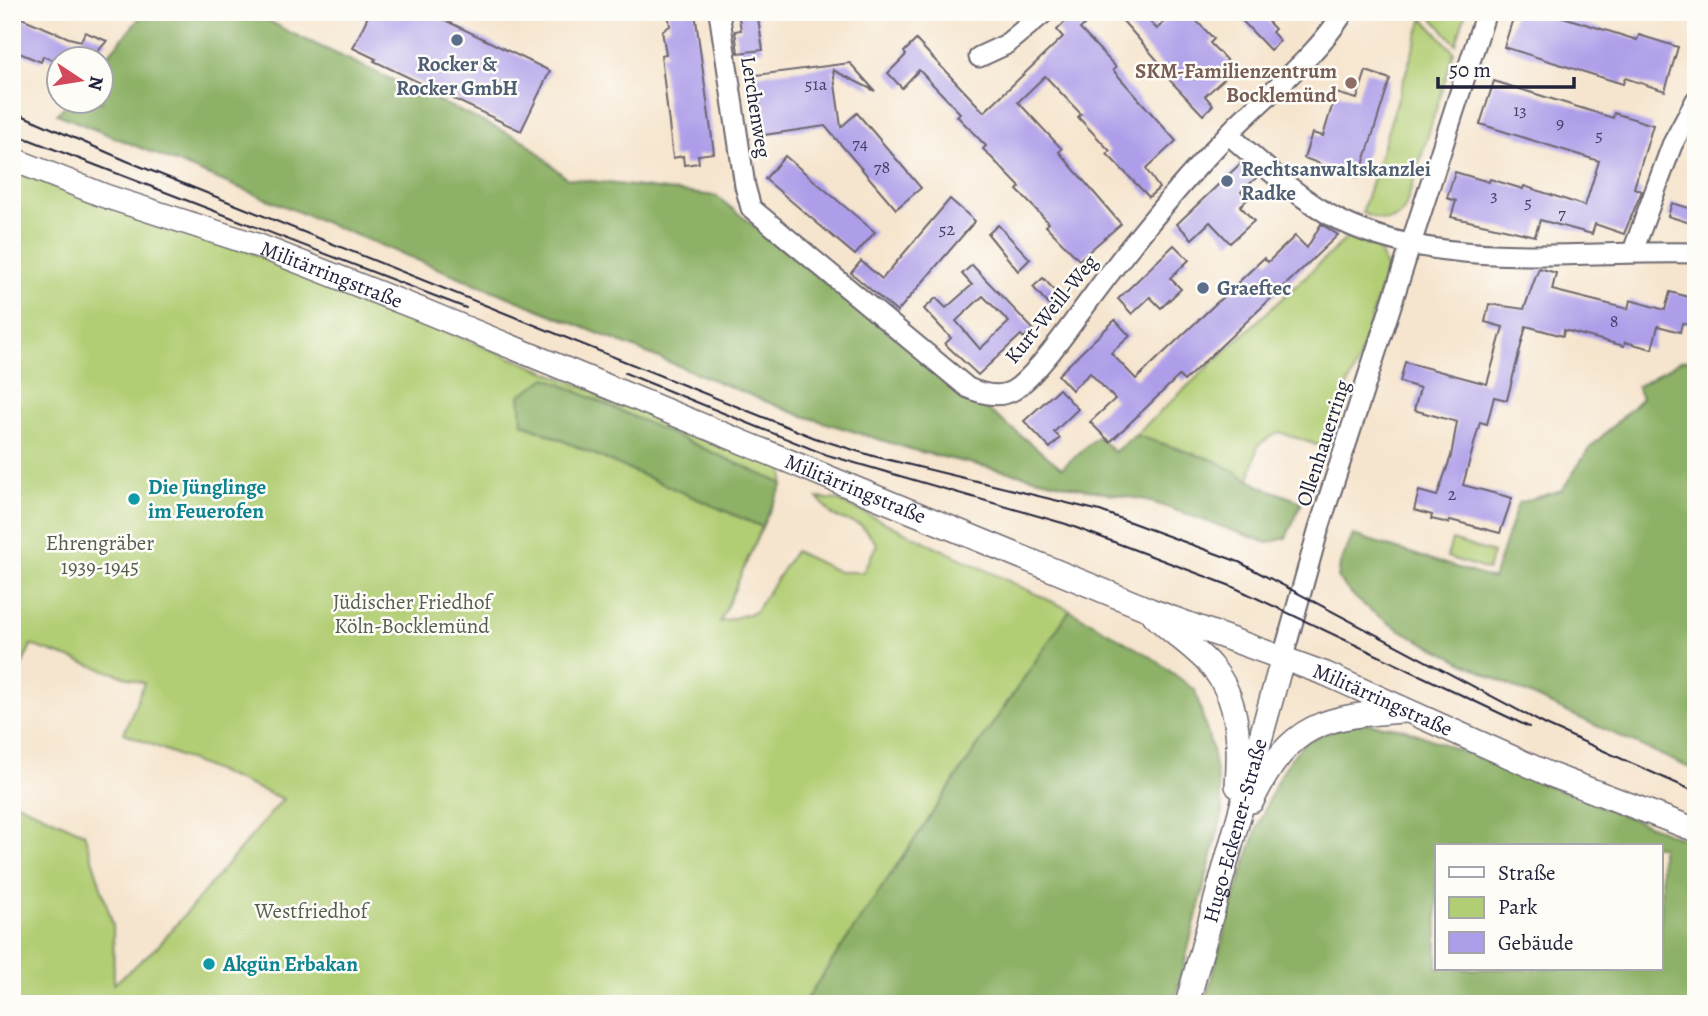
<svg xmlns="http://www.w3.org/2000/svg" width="1708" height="1016" font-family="Alegreya,serif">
<rect width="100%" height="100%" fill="#fdfcf7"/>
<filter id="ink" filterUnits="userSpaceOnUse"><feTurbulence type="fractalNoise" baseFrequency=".0143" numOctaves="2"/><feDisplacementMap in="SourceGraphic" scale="14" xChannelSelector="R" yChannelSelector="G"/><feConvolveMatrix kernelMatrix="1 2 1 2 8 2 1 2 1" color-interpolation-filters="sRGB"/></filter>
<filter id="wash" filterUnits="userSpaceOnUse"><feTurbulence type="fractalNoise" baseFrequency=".00686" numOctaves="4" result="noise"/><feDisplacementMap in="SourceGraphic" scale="28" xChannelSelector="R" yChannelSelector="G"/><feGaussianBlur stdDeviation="1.57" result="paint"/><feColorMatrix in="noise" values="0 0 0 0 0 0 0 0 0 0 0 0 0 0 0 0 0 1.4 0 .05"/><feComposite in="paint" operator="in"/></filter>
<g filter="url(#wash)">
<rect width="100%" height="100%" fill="#f6e5ce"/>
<!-- green -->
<g fill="#b2ce74" stroke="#6a7858" stroke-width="2">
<polygon points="1427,12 1466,12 1456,44"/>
<path d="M1423,18L1454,52L1405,208C1395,227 1379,220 1362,213Z"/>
<polygon points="12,171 245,250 784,468 783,484 547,378 522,423 762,527 720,622 755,612 795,551 839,572 863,572 877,544 861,525 833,516 818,498 837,500 1070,610 803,1004 12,1004 12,801 84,833 113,925 114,984 159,945 283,799 124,733 144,683 31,645 12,688"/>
<polygon points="1349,236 1377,248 1387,268 1357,365 1320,446 1279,432 1258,445 1249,480 1216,461 1135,435"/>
<polygon points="1452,540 1493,553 1488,570 1447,557"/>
</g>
<!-- forest -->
<g fill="#8db166" stroke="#586a50" stroke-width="2" fill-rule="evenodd">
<polygon points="145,12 254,12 289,32 525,141 566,178 716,196 1062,468 1098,436 1114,452 1135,435 1216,461 1260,486 1302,502 1286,538 1268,543 1146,500 1084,489 920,452 797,414 57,114 68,102 102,102 102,62"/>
<path d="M1696,358V771C1618,735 1539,701 1462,662C1418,639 1369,619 1338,579L1340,564L1353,535L1493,579L1518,503L1562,490L1589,449L1642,398L1637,387L1680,361Z"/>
<polygon points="547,378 783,484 762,527 522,423 520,395"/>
<polygon points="1070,610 1153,658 1195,690 1212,749 1223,812 1174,1004 803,1004"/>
<path d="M1357,722L1405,729L1696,844V1004H1204C1221,949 1263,769 1307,742C1321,733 1341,729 1357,722ZM1437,846H1661V969H1437Z"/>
</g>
<g id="blocks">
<!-- building -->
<g fill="#ae9ee9" fill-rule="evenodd">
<polygon points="370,12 428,12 550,71 521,131 374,61 376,59 353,48"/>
<polygon points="668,12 695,12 714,153 698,155 699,163 684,165 683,156 673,158 661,55 666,54 662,31 670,26"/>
<polygon points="738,12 757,12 763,50 738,53 735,31 741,30"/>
<polygon points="1075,12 1097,12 1080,29 1116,67 1113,70 1176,141 1146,169 1159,188 1149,197 1107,154 1110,151 1078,117 1081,114 1045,76 1018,102 1062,149 1059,152 1121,224 1079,260 1046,226 1049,223 1017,190 1020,187 983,149 986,146 957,116 960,113 919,70 902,88 888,73 906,55 904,52 916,40 984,112 1063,37 1057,30"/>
<polygon points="1115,12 1140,12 1157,29 1174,12 1188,12 1214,39 1210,43 1235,69 1205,96 1213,105 1203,115 1162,72 1165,69"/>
<polygon points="1234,12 1259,12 1275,29 1272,32 1280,41 1270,50"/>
<polygon points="1515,12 1547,12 1637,40 1639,35 1678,47 1665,91 1625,78 1623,84 1504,47"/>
<polygon points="12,14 69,38 81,41 85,32 107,41 90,60 52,60 43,56 41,62 12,50"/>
<polygon points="850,63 875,91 833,70 841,127 857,113 921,188 896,209 825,126 757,136 755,120 762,119 756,75"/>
<polygon points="1366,71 1390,79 1359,178 1304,158 1312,133 1323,136 1336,93 1357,99"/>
<polygon points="1494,81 1613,118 1614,113 1653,125 1634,188 1642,191 1624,234 1595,224 1592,234 1540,220 1535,236 1451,217 1456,201 1447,198 1455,172 1489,182 1490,179 1523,189 1524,186 1585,206 1599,161 1480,124"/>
<polygon points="785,156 875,232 855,255 765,179"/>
<polygon points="1242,162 1257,177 1241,192 1248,199 1240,206 1254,221 1230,243 1210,222 1192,239 1177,224"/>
<polygon points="950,199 975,221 897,312 851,273 861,261 882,279"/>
<polygon points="1672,203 1696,210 1696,225 1668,216"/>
<polygon points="1321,224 1338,235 1184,381 1179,376 1110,442 1090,422 1115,399 1090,373 1072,390 1058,375 1115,320 1130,336 1111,353 1136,379 1264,258 1268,262 1295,236 1307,248"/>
<polygon points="998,225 1030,259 1018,271 988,234"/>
<polygon points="1174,245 1189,260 1170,278 1181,289 1161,308 1150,297 1132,314 1118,299"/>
<path d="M972,265L1033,329L1024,338L1021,335L978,375L945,344L951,338L924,309L936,298L946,308L972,285L962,274ZM983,296L1009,322L980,349L956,321Z"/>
<polygon points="1539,268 1556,273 1552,290 1628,309 1630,300 1665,310 1670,292 1696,299 1696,327 1682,323 1680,332 1658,326 1652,349 1625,342 1624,346 1564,330 1563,336 1526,326 1507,400 1494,397 1487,424 1480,422 1463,485 1512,498 1500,533 1450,520 1449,523 1431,519 1432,515 1414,510 1419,491 1437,496 1451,456 1457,422 1414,410 1420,388 1400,382 1405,362 1487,384 1503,327 1485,322 1489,304 1524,309"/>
<polygon points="1043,278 1060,296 1050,306 1033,287"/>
<polygon points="1059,389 1078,409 1054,432 1060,438 1050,448 1024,421"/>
</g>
</g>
</g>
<g filter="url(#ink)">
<use href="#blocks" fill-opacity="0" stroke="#6c666e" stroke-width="2"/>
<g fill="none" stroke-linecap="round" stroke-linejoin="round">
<defs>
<g id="minor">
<path d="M719,12L745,186L751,208L968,388C982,394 999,399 1014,390C1035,376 1065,334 1080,313C1126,250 1176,188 1230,132C1268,93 1314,59 1344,12"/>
<polyline points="979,57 1005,45 1045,12"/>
<path d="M1228,134C1263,164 1296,197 1337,219C1440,272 1582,250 1696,253"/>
<polyline points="1633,251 1672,145 1696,100"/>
<polyline points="1283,657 1318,531 1486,12"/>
</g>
<g id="major">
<path id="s1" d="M12,159L105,196L259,246L422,310L1150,610L1326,674L1551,775L1696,830"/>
<path d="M1154,615C1172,634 1195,647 1211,666C1240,699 1240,745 1237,786"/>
<path d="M1252,801C1290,722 1325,716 1406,711"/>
<path id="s2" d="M1187,1004L1283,657"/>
</g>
</defs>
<!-- minor casing -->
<use href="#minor" stroke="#6c666e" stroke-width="23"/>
<!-- major casing -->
<use href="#major" stroke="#6c666e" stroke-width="26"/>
<!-- minor -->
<use href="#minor" stroke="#fff" stroke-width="19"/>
<!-- major -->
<use href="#major" stroke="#fff" stroke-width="23"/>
<!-- tram -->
<g stroke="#22223b" stroke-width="2">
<polyline points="12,111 127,161 815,438 873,456 1100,511 1239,562 1546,725 1696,792"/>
<polyline points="12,133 466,308"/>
<polyline points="625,373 824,454 1066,524 1231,586 1529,727"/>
</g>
</g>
</g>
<!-- markers -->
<g fill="#5c6f8a" stroke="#fdfcf7" stroke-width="2.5">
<circle cx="457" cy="40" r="7"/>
<circle cx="1227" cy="181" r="7"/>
<circle cx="1203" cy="288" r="7"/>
</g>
<circle fill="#8d6e63" stroke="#fdfcf7" stroke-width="2.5" cx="1351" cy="83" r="7"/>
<g fill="#0f9aa8" stroke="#fdfcf7" stroke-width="2.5">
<circle cx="134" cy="499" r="7"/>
<circle cx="209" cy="964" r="7"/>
</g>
<g text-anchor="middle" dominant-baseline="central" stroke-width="5" stroke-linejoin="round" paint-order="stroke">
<!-- number labels -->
<g font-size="18" fill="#454166">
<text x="816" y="84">51a</text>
<text x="1520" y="110">13</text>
<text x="1560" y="123">9</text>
<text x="1599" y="135">5</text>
<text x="860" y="143">74</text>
<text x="882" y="167">78</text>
<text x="1494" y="195">3</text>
<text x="1528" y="202">5</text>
<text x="1562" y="213">7</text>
<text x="947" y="229">52</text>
<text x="1614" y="321">8</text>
<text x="1452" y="494">2</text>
</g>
<!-- service labels -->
<g font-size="21" font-weight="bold" fill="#4e5e75" stroke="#fdfcf7" text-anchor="start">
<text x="457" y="64" text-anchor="middle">Rocker &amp;<tspan x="457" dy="24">Rocker GmbH</tspan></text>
<text x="1241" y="169">Rechtsanwaltskanzlei<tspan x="1241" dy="24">Radke</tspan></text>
<text x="1217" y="288">Graeftec</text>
</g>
<!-- education labels -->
<g font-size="21" font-weight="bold" fill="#785e54" stroke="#fdfcf7" text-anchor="end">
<text x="1337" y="71">SKM-Familienzentrum<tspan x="1337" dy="24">Bocklemünd</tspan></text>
</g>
<!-- street labels -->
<g font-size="21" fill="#22223b" stroke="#fdfcf7">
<text transform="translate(756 107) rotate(81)">Lerchenweg</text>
<text stroke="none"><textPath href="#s1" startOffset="340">Militärringstraße</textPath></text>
<text transform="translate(1051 309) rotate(-51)">Kurt-Weill-Weg</text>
<text transform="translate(1323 443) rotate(-72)">Ollenhauerring</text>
<text stroke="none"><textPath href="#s1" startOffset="906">Militärringstraße</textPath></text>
<text stroke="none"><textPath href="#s1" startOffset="1474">Militärringstraße</textPath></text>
<text stroke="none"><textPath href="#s2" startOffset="180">Hugo-Eckener-Straße</textPath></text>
</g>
<!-- culture labels -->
<g font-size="21" font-weight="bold" fill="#0d838f" stroke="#fdfcf7" text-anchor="start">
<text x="148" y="487">Die Jünglinge<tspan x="148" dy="24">im Feuerofen</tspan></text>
<text x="223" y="964">Akgün Erbakan</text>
</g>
<!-- park labels -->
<g font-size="21" fill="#545e4f" stroke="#fdfcf7">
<text x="100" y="543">Ehrengräber<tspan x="100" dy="24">1939-1945</tspan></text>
<text x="412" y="602">Jüdischer Friedhof<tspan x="412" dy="24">Köln-Bocklemünd</tspan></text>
<text x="311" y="911">Westfriedhof</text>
</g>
</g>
<!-- margin -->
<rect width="1708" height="1016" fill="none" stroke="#fdfcf7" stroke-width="42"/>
<!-- legend -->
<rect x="1435" y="844" width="228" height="126" fill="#fdfcf7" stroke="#a5a5ac" stroke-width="2"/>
<rect x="1449" y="867" width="35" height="10" fill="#ffffff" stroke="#a5a5ac" stroke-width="2"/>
<text x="1498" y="880" font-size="21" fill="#22223b">Straße</text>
<rect x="1449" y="897" width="35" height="21" fill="#b2ce74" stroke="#a5a5ac" stroke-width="2"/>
<text x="1498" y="914" font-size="21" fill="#22223b">Park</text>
<rect x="1449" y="932" width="35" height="21" fill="#ae9ee9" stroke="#a5a5ac" stroke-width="2"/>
<text x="1498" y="950" font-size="21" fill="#22223b">Gebäude</text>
<!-- north arrow -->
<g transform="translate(80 80) rotate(102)"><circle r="33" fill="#fdfcf7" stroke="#a5a5ac" stroke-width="2"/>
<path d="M0-5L12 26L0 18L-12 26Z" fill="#d1495b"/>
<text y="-10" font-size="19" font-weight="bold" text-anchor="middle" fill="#22223b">N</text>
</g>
<!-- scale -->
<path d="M1438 77v10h136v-10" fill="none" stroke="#22223b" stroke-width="3.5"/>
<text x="1449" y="77" font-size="21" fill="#22223b" stroke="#fdfcf7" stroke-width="5" paint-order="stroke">50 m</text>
</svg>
